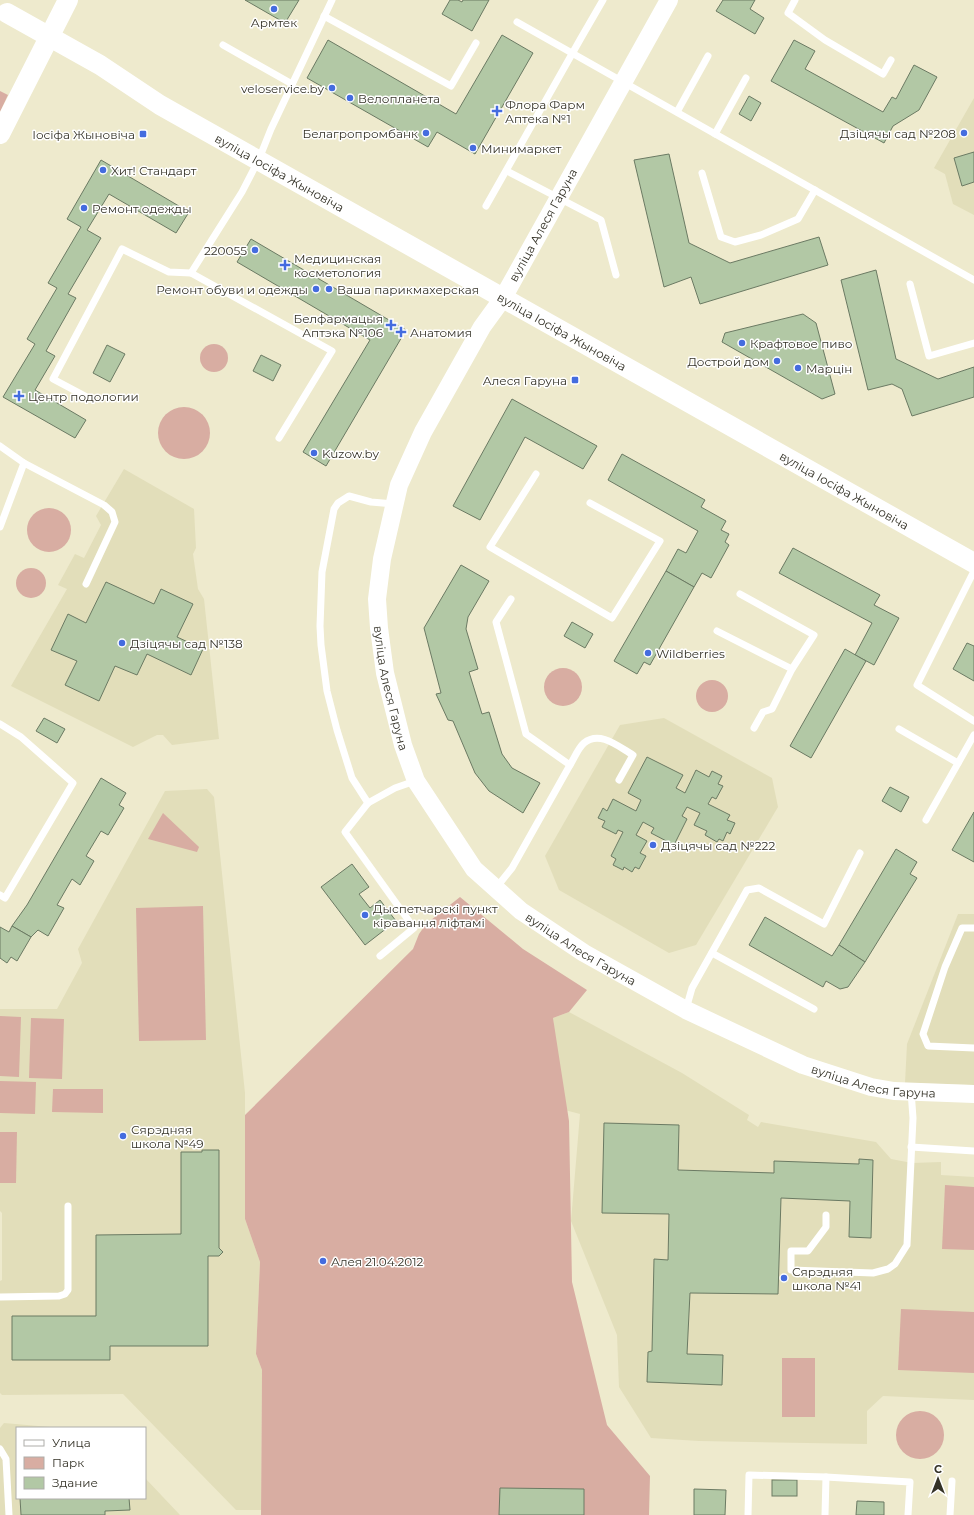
<svg xmlns="http://www.w3.org/2000/svg" width="974" height="1515" font-family="Montserrat,sans-serif">
<rect width="100%" height="100%" fill="#eeeacd"/>
<!-- built -->
<g fill="#e2deba">
<polygon points="974,98 974,215 953,204 945,174 934,168"/>
<polygon points="124,469 194,509 196,548 193,554 198,589 204,599 219,739 172,745 163,735 157,735 133,747 11,686 67,589 58,585 75,554 84,558 101,525 96,516"/>
<polygon points="664,718 772,778 778,807 696,945 669,953 559,890 545,856 620,725"/>
<polygon points="207,789 214,797 245,1093 245,1219 260,1262 256,1354 262,1370 261,1510 236,1510 123,1394 2,1395 0,1393 0,1281 2,1280 2,1213 0,1211 0,1009 57,1009 82,963 78,949 165,791"/>
<polygon points="958,914 974,914 974,1085 905,1083 907,1044"/>
<polygon points="569,1012 682,1073 749,1115 747,1120 758,1127 761,1122 876,1142 891,1159 912,1163 941,1162 941,1175 974,1177 974,1400 883,1396 867,1411 867,1444 699,1441 651,1438 619,1387 617,1335 571,1221 580,1114 561,1109 553,1018"/>
<polygon points="4,1423 61,1428 17,1428 17,1498 145,1498 145,1478 180,1515 0,1515 0,1428"/>
</g>
<!-- green -->
<g fill="#d8ada2">
<polygon points="0,91 8,95 0,112"/>
<circle cx="214" cy="358" r="14"/>
<circle cx="184" cy="433" r="26"/>
<circle cx="49" cy="530" r="22"/>
<circle cx="31" cy="583" r="15"/>
<circle cx="563" cy="687" r="19"/>
<circle cx="712" cy="696" r="16"/>
<polygon points="163,813 199,847 197,852 148,839"/>
<polygon points="460,897 523,949 587,990 569,1012 553,1018 569,1121 572,1282 607,1425 650,1476 649,1515 261,1515 262,1370 256,1354 260,1262 245,1219 245,1115 413,949 419,934 426,924"/>
<polygon points="203,906 206,1040 139,1041 136,908"/>
<polygon points="0,1016 21,1017 19,1077 0,1076"/>
<polygon points="31,1018 64,1019 62,1079 29,1078"/>
<polygon points="0,1081 36,1082 35,1114 0,1113"/>
<polygon points="53,1089 103,1089 103,1113 52,1112"/>
<polygon points="0,1132 17,1132 16,1183 0,1183"/>
<polygon points="945,1185 974,1187 974,1250 942,1249"/>
<polygon points="901,1309 974,1312 974,1373 898,1370"/>
<rect x="782" y="1358" width="33" height="59"/>
<circle cx="920" cy="1435" r="24"/>
</g>
<!-- building -->
<g fill="#b2c8a5" stroke="#6b7a63">
<polygon points="245,0 299,0 285,23"/>
<polygon points="450,0 458,0 462,2 463,0 489,0 472,31 442,14"/>
<polygon points="723,0 755,0 750,9 764,18 755,34 716,11"/>
<polygon points="502,35 533,53 475,154 437,132 428,147 307,78 328,40 456,114"/>
<polygon points="794,40 815,51 805,69 883,112 892,97 896,99 914,65 937,77 919,110 893,126 884,143 771,81"/>
<polygon points="749,96 761,103 751,121 739,114"/>
<polygon points="974,152 974,182 962,186 954,158"/>
<polygon points="669,154 689,243 730,263 819,237 828,265 700,304 691,277 664,287 634,160"/>
<polygon points="101,160 189,212 176,233 109,194 87,230 101,238 68,294 76,298 46,351 55,356 35,390 86,420 75,438 3,397 35,344 27,339 57,288 48,283 81,227 67,219"/>
<polygon points="251,239 406,330 326,466 303,452 370,340 237,262"/>
<polygon points="876,270 896,359 938,379 974,367 974,397 912,416 902,389 892,384 868,390 841,280"/>
<polygon points="803,314 816,323 835,394 822,399 722,342 725,333"/>
<polygon points="107,345 125,354 110,382 93,373"/>
<polygon points="261,355 281,365 273,381 253,371"/>
<polygon points="512,399 597,446 583,469 525,437 480,520 453,506"/>
<polygon points="622,454 705,500 701,507 726,521 721,530 729,534 725,542 729,545 711,578 702,573 694,587 666,571 678,549 686,553 698,531 608,480"/>
<polygon points="793,548 880,595 874,605 899,618 874,665 855,655 872,623 779,573"/>
<polygon points="461,565 489,581 468,617 466,629 478,669 469,672 482,714 489,712 502,754 512,768 540,783 523,813 489,791 475,773 453,721 448,720 436,694 441,693 424,628"/>
<polygon points="666,571 694,587 650,665 644,662 637,674 614,661"/>
<polygon points="106,582 154,604 161,589 193,604 177,637 203,649 191,675 147,654 137,675 115,666 99,701 65,685 77,661 51,650 68,614 86,623"/>
<polygon points="572,622 593,634 585,648 564,636"/>
<polygon points="967,643 974,646 974,681 953,669"/>
<polygon points="845,649 866,661 811,758 790,746"/>
<polygon points="44,718 65,729 57,743 36,731"/>
<polygon points="647,757 683,775 676,788 685,793 696,770 709,777 712,771 722,776 718,784 723,786 716,799 712,797 708,804 730,815 727,820 735,823 730,834 727,832 723,841 719,839 717,842 705,835 707,831 694,825 700,813 687,807 682,816 687,819 674,845 651,833 654,828 643,822 636,835 647,841 640,853 646,856 639,869 635,867 632,872 624,867 623,870 613,865 616,859 611,856 623,832 618,830 616,834 602,827 605,821 598,818 603,808 607,811 613,799 636,811 641,800 628,793"/>
<polygon points="101,778 126,793 119,805 124,808 108,835 101,831 86,856 94,861 80,885 72,879 57,905 64,908 48,936 38,930 31,937 12,926 27,905"/>
<polygon points="890,787 909,797 901,812 882,801"/>
<polygon points="974,812 974,862 952,850"/>
<polygon points="896,849 917,862 910,874 917,878 865,962 839,945"/>
<polygon points="352,864 369,887 359,894 370,908 380,900 396,921 365,945 321,887"/>
<polygon points="765,917 832,956 839,945 865,962 848,987 840,989 826,981 823,987 749,945"/>
<polygon points="12,926 31,937 17,961 11,957 7,963 0,958 0,927 9,932"/>
<polygon points="604,1123 679,1125 678,1170 774,1173 774,1161 859,1164 859,1159 873,1160 871,1238 849,1237 850,1201 781,1198 778,1294 690,1293 687,1354 723,1355 722,1385 647,1382 648,1352 652,1351 654,1259 668,1260 669,1214 602,1213"/>
<polygon points="202,1150 219,1150 219,1248 223,1252 219,1256 208,1256 208,1346 110,1346 110,1360 12,1360 12,1316 96,1316 96,1235 181,1234 181,1152 202,1152"/>
<rect x="772" y="1480" width="25" height="16"/>
<polygon points="500,1488 584,1489 584,1515 499,1515"/>
<polygon points="694,1489 726,1490 725,1515 694,1515"/>
<polygon points="20,1498 129,1498 130,1510 105,1511 105,1515 21,1515"/>
<polygon points="857,1501 884,1502 884,1515 856,1515"/>
</g>
<g fill="none" stroke-linecap="round" stroke-linejoin="round">
<!-- service -->
<g stroke="#fff" stroke-width="7">
<polyline points="795,0 788,13 825,40 883,74 891,60"/>
<polyline points="324,16 451,86 476,43"/>
<polyline points="517,22 974,280"/>
<polyline points="223,45 292,84"/>
<polyline points="677,112 708,56"/>
<polyline points="715,134 746,78"/>
<polyline points="507,171 601,220 616,275"/>
<polyline points="702,173 721,237 735,242 761,235 798,219 815,190"/>
<polyline points="486,206 581,38 603,0"/>
<polyline points="191,273 332,351 279,438"/>
<polyline points="910,284 929,356 974,343"/>
<polyline points="85,396 53,379 122,249 169,272 191,273 242,192 259,159 271,129 332,0"/>
<polyline points="0,446 24,463 0,527"/>
<polyline points="24,463 104,505 112,512 115,522 86,584"/>
<polyline points="536,474 490,547 612,618 660,541 590,503"/>
<polyline points="394,504 371,502 349,496 338,503 334,509 322,572 320,626 321,645 327,691 337,730 352,778 368,803 395,788 415,781"/>
<polyline points="974,571 917,685 974,721"/>
<polyline points="740,594 814,635 792,669 772,709 763,712 754,728"/>
<polyline points="717,631 792,669"/>
<polyline points="0,724 21,737 73,783 5,898 0,895"/>
<polyline points="899,729 958,763"/>
<path d="M570,765C574,759 578,748 584,743C600,730 619,747 633,755L619,780"/>
<polyline points="368,803 345,832 414,928 380,956"/>
<polyline points="926,820 974,735"/>
<polyline points="496,888 512,868 570,765 526,734 496,622 511,599"/>
<polyline points="974,928 962,928 945,967 923,1034 928,1046 974,1048"/>
<polyline points="712,953 814,1009"/>
<polyline points="686,1009 692,988 747,890 759,888 824,924 860,853"/>
<polyline points="911,1147 974,1151"/>
<polyline points="826,1215 826,1227 808,1251 791,1251 791,1270 873,1273 888,1269 895,1264 907,1245 913,1118 911,1091"/>
<polyline points="0,1297 59,1296 65,1294 68,1290 68,1206"/>
<polyline points="0,1449 6,1459 9,1515"/>
<polyline points="748,1515 749,1475 826,1477 910,1482 908,1515"/>
<polyline points="825,1515 826,1477"/>
<polyline points="950,1515 952,1481"/>
</g>
<!-- tertiary -->
<path stroke="#fff" stroke-width="18" id="s1" d="M669,0L503,298L482,327L423,432L399,485L382,559L377,599L379,628L385,673L403,745L416,781L474,869L521,911L584,953L686,1010L803,1065L871,1087L894,1091L974,1094"/>
<!-- secondary -->
<g stroke="#fff" stroke-width="20">
<path id="s2" d="M7,13L100,65L160,105L974,563"/>
<polyline points="0,134 68,0"/>
</g>
</g>
<!-- markers -->
<g fill="#446cdf" stroke="#fff" stroke-width="1.5">
<circle cx="274" cy="9" r="4"/>
<circle cx="332" cy="88" r="4"/>
<circle cx="350" cy="98" r="4"/>
<path d="M495 105h4v4h4v4h-4v4h-4v-4h-4v-4h4z"/>
<circle cx="426" cy="133" r="4"/>
<circle cx="964" cy="133" r="4"/>
<rect x="139" y="130" width="8" height="8" rx="2"/>
<circle cx="473" cy="148" r="4"/>
<circle cx="103" cy="170" r="4"/>
<circle cx="84" cy="208" r="4"/>
<circle cx="255" cy="250" r="4"/>
<path d="M283 259h4v4h4v4h-4v4h-4v-4h-4v-4h4z"/>
<circle cx="316" cy="289" r="4"/>
<circle cx="329" cy="289" r="4"/>
<path d="M389 319h4v4h4v4h-4v4h-4v-4h-4v-4h4z"/>
<path d="M399 326h4v4h4v4h-4v4h-4v-4h-4v-4h4z"/>
<circle cx="742" cy="343" r="4"/>
<circle cx="777" cy="361" r="4"/>
<circle cx="798" cy="368" r="4"/>
<rect x="571" y="376" width="8" height="8" rx="2"/>
<path d="M17 390h4v4h4v4h-4v4h-4v-4h-4v-4h4z"/>
<circle cx="314" cy="453" r="4"/>
<circle cx="122" cy="643" r="4"/>
<circle cx="648" cy="653" r="4"/>
<circle cx="653" cy="845" r="4"/>
<circle cx="365" cy="915" r="4"/>
<circle cx="123" cy="1136" r="4"/>
<circle cx="323" cy="1261" r="4"/>
<circle cx="784" cy="1278" r="4"/>
</g>
<g text-anchor="middle" dominant-baseline="central" stroke-width="3" stroke-linejoin="round" paint-order="stroke">
<!-- poi labels -->
<g font-size="12" fill="#343227" stroke="#fff" text-anchor="start">
<text x="274" y="22" text-anchor="middle">Армтек</text>
<text x="324" y="88" text-anchor="end">veloservice.by</text>
<text x="358" y="98">Велопланета</text>
<text x="505" y="104">Флора Фарм<tspan x="505" dy="14">Аптека №1</tspan></text>
<text x="418" y="133" text-anchor="end">Белагропромбанк</text>
<text x="956" y="133" text-anchor="end">Дзіцячы сад №208</text>
<text x="135" y="134" text-anchor="end">Іосіфа Жыновіча</text>
<text x="481" y="148">Минимаркет</text>
<text x="111" y="170">Хит! Стандарт</text>
<text x="92" y="208">Ремонт одежды</text>
<text x="247" y="250" text-anchor="end">220055</text>
<text x="294" y="258">Медицинская<tspan x="294" dy="14">косметология</tspan></text>
<text x="308" y="289" text-anchor="end">Ремонт обуви и одежды</text>
<text x="337" y="289">Ваша парикмахерская</text>
<text x="383" y="318" text-anchor="end">Белфармацыя<tspan x="383" dy="14">Аптэка №106</tspan></text>
<text x="410" y="332">Анатомия</text>
<text x="750" y="343">Крафтовое пиво</text>
<text x="769" y="361" text-anchor="end">Дострой дом</text>
<text x="806" y="368">Марцін</text>
<text x="567" y="380" text-anchor="end">Алеся Гаруна</text>
<text x="28" y="396">Центр подологии</text>
<text x="322" y="453">Kuzow.by</text>
<text x="130" y="643">Дзіцячы сад №138</text>
<text x="656" y="653">Wildberries</text>
<text x="661" y="845">Дзіцячы сад №222</text>
<text x="373" y="908">Дыспетчарскі пункт<tspan x="373" dy="14">кіравання ліфтамі</tspan></text>
<text x="131" y="1129">Сярэдняя<tspan x="131" dy="14">школа №49</tspan></text>
<text x="331" y="1261">Алея 21.04.2012</text>
<text x="792" y="1271">Сярэдняя<tspan x="792" dy="14">школа №41</tspan></text>
</g>
<!-- street labels -->
<g font-size="12" fill="#343227" stroke="#fff">
<text stroke="none"><textPath href="#s2" startOffset="316">вуліца Іосіфа Жыновіча</textPath></text>
<text transform="translate(543 225) rotate(-61)">вуліца Алеся Гаруна</text>
<text stroke="none"><textPath href="#s2" startOffset="640">вуліца Іосіфа Жыновіча</textPath></text>
<text stroke="none"><textPath href="#s2" startOffset="964">вуліца Іосіфа Жыновіча</textPath></text>
<text stroke="none"><textPath href="#s1" startOffset="762">вуліца Алеся Гаруна</textPath></text>
<text stroke="none"><textPath href="#s1" startOffset="1098">вуліца Алеся Гаруна</textPath></text>
<text stroke="none"><textPath href="#s1" startOffset="1422">вуліца Алеся Гаруна</textPath></text>
</g>
</g>
<!-- legend -->
<rect x="16" y="1427" width="130" height="72" fill="#ffffff" stroke="#aeada9"/>
<rect x="24" y="1440" width="20" height="6" fill="#ffffff" stroke="#aeada9"/>
<text x="52" y="1447" font-size="12" fill="#343227">Улица</text>
<rect x="24" y="1457" width="20" height="12" fill="#d8ada2" stroke="#aeada9"/>
<text x="52" y="1467" font-size="12" fill="#343227">Парк</text>
<rect x="24" y="1477" width="20" height="12" fill="#b2c8a5" stroke="#aeada9"/>
<text x="52" y="1487" font-size="12" fill="#343227">Здание</text>
<!-- north arrow -->
<g transform="translate(938 1479)" stroke="#ffffff" stroke-width="3" paint-order="stroke">
<path d="M0-3L7 15L0 10L-7 15Z" fill="#343227"/>
<text y="-6" font-size="11" font-weight="bold" text-anchor="middle" fill="#343227">С</text>
</g>
</svg>
